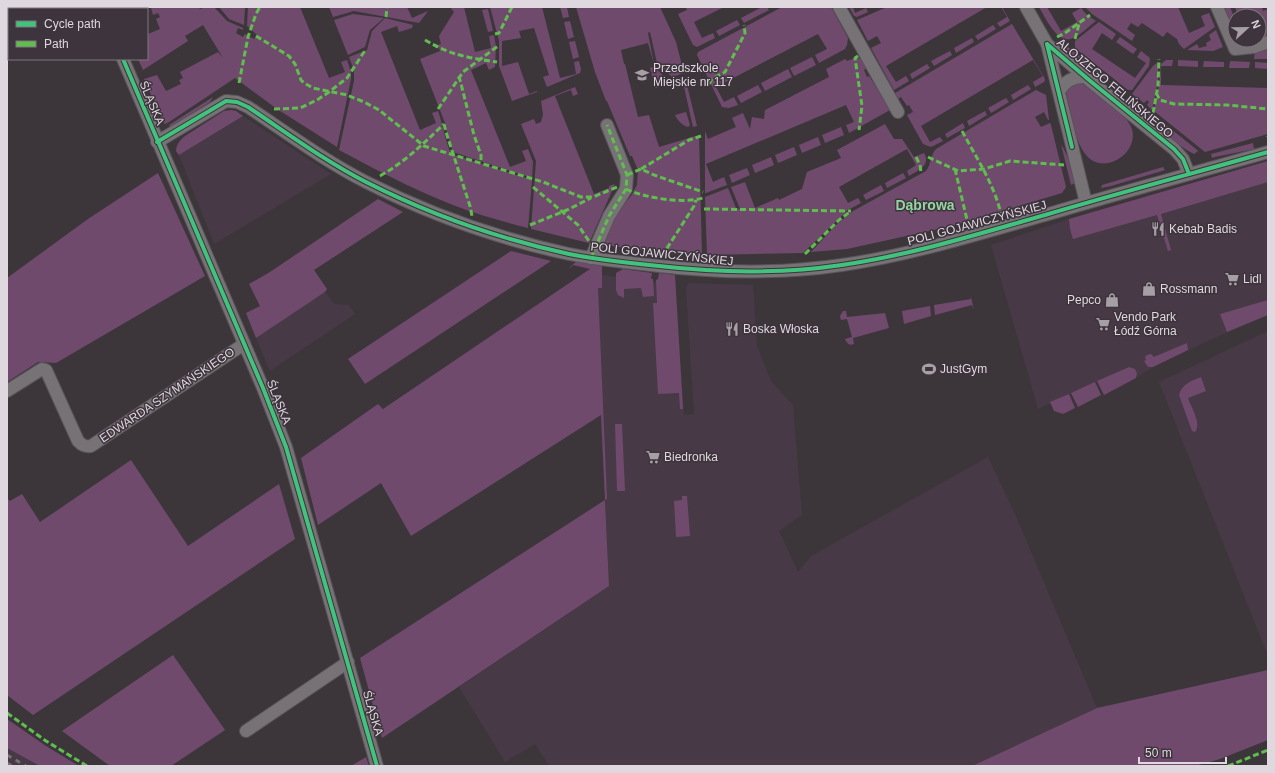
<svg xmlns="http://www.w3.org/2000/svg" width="1275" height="773" font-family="Arial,sans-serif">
<rect width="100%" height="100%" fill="#3c363b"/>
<!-- built -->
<g fill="#483946">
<polygon points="243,116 331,174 214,244 179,155"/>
<polygon points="1268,161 1268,313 1153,367 1136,378 1137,373 1135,369 1129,367 1038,409 991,245 1069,219"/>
<polygon points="602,275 675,285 684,415 694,414 686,289 688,283 753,285 757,346 771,381 793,405 802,515 779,531 798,572 811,556 988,457 1016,516 1097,708 972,766 549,766 535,744 505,762 459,687 609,586 596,288 602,288"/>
<polygon points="325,292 334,304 349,305 355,314 270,371 256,338"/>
<polygon points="1268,331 1268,656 1159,382"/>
<polygon points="7,748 40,766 7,766"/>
</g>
<!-- green -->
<g fill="#704a6d">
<polygon points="153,7 197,7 201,9 204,7 214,7 227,21 243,28 243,30 238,28 236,33 243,37 245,34 254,39 257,35 247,26 248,7 300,7 329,78 345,72 341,62 347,60 351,72 351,79 337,147 277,109 235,78 169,122 165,124 163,122 144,79 157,75 166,91 181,84 179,80 183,78 180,72 218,52 223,58 203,25 185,36 188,41 143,70 138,59 147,59 147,31 148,34 160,29 156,19 160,17 158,13 153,15 151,8"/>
<polygon points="219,7 245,7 244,25 229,19"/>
<polygon points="329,7 407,7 412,18 428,11 419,23 354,11 333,17"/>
<polygon points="450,7 464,7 475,52 491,48 489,36 494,35 496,47 495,67 489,70 486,63 471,70 510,167 526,161 522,151 528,149 533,162 532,178 453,152 447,134 445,123 420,59 440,51 438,45 441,44 439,36 454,12"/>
<polygon points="490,7 542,7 560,78 576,74 574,62 579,61 581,69 580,73 547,87 543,77 549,75 534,28 519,31 521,38 502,41 502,66 518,62 529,94 537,91 537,92 512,101 499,66 499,41"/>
<polygon points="560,7 567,7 569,17 563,18"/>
<polygon points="576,7 660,7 676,42 684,73 672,77 657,63 650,32 648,33 654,64 648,43 621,50 624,64 625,64 638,117 649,115 659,147 699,135 702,256 639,250 599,244 608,222 631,196 637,185 638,170 632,156 630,156 607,101 606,101 595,72"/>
<polygon points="686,7 724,7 694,22 702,38 713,33 715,38 697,47 693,45 678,14 687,10"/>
<polygon points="762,7 767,7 769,10 744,23 741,18"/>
<polygon points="782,7 831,7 848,38 847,45 845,49 819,63 815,55 827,49 818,34 716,87 724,102 734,97 738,105 729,108 722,107 697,55 698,52"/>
<polygon points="849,7 853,7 855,13 866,8 868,12 857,17 854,16"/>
<polygon points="887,7 987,7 886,66 896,82 906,76 909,81 894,90 871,48 881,43 877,36 868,41 857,20"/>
<polygon points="1001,7 1002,7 1010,21 1000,27 997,23 1007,17"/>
<path d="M1039,7H1047L1061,31L1077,22L1072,13L1081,8L1087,15L1096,21C1089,26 1081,35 1073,38C1058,46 1045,17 1039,7Z"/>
<polygon points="1085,7 1178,7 1189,33 1205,26 1201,16 1209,13 1215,27 1184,49 1179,44 1177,39 1167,32 1163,37 1142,23 1138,27 1131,23 1127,29 1135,35 1132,41 1092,14"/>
<polygon points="1224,7 1230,7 1235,19 1235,35"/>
<polygon points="1235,7 1262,7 1263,11 1268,9 1268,36 1253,43 1249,42 1248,40 1259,40 1259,16 1238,16"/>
<polygon points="488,9 493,31 488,32 482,10"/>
<polygon points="353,14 384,18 370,30 365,47 348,55 334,20"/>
<path d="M385,18L413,25L412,28L399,32L397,26L381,32L420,130L436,123L432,113L438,111C443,125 445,140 451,154L532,180L528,228C509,223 490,218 472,212C426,196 382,173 339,150L354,81V70L349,57L367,50L372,31Z"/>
<polygon points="737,20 740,25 719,36 716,31"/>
<polygon points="570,21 574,37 568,39 564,22"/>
<polygon points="1099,22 1116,34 1112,40 1102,33 1092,49 1135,78 1146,63 1137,57 1141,51 1150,58 1149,66 1132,90 1128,90 1075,48 1075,41"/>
<polygon points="1012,24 1044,77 1045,80 1044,82 1035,87 1033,82 1043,76 1033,60 921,126 930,142 940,137 943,141 931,147 923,144 907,115 913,112 909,105 907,106 901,97 898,99 895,93"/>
<polygon points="993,25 996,29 978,40 975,36"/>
<polygon points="1216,30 1223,47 1213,51 1187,50 1197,44 1199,48 1207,46 1206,43 1211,40 1209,35"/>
<polygon points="1120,37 1137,49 1133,54 1116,42"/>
<polygon points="972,38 974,42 956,53 954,48"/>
<polygon points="575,41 579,57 573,59 569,42"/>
<polygon points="1059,41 1063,43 1106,77 1105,79 1079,64 1066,54 1055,42"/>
<polygon points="1268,46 1268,59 1254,59 1255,51"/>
<polygon points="950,51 952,55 934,66 931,61"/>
<polygon points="812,57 816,65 794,76 790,68"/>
<path d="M855,58C862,58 865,61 868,67L864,70L867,77L869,76L876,87L878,86L890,108V110L849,133L846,125L854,122L846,105L706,164L713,182L724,177L727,185L706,193H705V131L708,139L736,127L732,118L743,113L750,129L752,117L764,119L765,110L829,77L826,69L845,59L847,61Z"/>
<polygon points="1166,60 1173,60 1172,66 1161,66 1161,85 1268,88 1268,134 1205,152 1154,111 1159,86 1161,64"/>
<polygon points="1178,60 1198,61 1198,67 1178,66"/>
<polygon points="1204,61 1224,62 1224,67 1203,67"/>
<polygon points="1230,61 1250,62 1249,68 1229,68"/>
<polygon points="1158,62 1158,81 1152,110 1147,105 1149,102 1147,100 1144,103 1132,94 1153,66"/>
<polygon points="1255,62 1268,63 1268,69 1255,68"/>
<polygon points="927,64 930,68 912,79 910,74"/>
<polygon points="654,66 666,79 668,85 655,88 650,68"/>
<polygon points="788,69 792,77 765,91 761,83"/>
<polygon points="685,77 697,126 693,127 682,78"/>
<path d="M1081,82C1094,92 1127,113 1132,129C1139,154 1103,176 1086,155C1074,140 1071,111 1066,92L1067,86Z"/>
<polygon points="758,85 762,92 741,103 737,96"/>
<polygon points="1028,85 1031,89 1013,100 1011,95"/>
<polygon points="575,87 578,94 573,96 571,90 555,96 594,194 609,188 609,186 615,184 589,243 531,229 536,161 521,124 534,119 536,124 541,122 543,115 541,101"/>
<path d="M1036,90L1046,95L1049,120H1048L1044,112L1035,117L1041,127L1050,123L1051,125L1066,187L1062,193L952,226L847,249L811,252L836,225L853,211L926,171C931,165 930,155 936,149Z"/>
<polygon points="213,97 210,102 171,127 169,125"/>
<polygon points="1006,98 1009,102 991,113 988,108"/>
<path d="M1146,109L1196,149L1198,151L1194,154C1175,145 1159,127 1145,111Z"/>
<path d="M231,110L236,111L243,116L179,155L176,151C176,145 180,140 185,136L224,111Z"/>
<polygon points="985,111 987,115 969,126 967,121"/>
<path d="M686,112L690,125L688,127C682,125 678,121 675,115Z"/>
<polygon points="963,123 965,128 947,138 945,134"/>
<path d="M885,124L894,139H902L914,157L924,153C931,165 919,170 909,176L907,171L916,165L907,149L839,187L848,203L858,198L861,203L848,210L803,253L707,255L705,197L728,188L736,208L740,209L731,187L745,182L755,208L778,198L779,200L802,189L807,172L841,158L837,150Z"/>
<polygon points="841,127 844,135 825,143 822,135"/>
<polygon points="818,137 821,145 802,153 799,145"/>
<polygon points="1253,143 1254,149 1215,157 1212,158 1211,154"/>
<path d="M1061,144C1068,156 1073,169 1075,183L1071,185Z"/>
<polygon points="794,147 797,155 778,163 775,155"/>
<polygon points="771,157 774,165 755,173 752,165"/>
<polygon points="1268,161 1268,182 1161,214 1171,250 1168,251 1157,215 1073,239 1070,229 1069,219"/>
<polygon points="1163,167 1165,170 1162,171 1111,186 1101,188 1102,185"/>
<polygon points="747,168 750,175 732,183 729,175"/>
<polygon points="158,173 205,276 56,363 38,362 7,382 7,278 88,219"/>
<polygon points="903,173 906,178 887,188 885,183"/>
<polygon points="881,185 884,191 866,200 863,195"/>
<polygon points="378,199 403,212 314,270 327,289 325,292 256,338 246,313 260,306 249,284 270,272"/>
<polygon points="511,251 551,261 365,384 348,359"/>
<polygon points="577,261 602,266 602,288 598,288 607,499 605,500 609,586 382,738 360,658 605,500 601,415 411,536 381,483 318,525 301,458 378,404 383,409 590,269 573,265 569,269 571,266"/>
<polygon points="623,269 652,273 651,279 653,279 654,296 643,297 641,288 624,289 624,298 618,295 616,290 616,273"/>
<polygon points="659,273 675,275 683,409 680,409 679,393 658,394 653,303 657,303 656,280 658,279"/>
<polygon points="970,293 974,310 972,305 935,315 934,305 971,299"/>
<polygon points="1268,300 1268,315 1227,332 1220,314"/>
<polygon points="930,306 931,316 904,324 902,311"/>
<path d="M843,311H846L847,317L885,313L889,328L853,338L854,344C849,346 847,343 845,339L852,337L847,319L841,320L840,316Z"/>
<polygon points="1187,343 1188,350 1153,367 1148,367 1144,361 1146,360 1145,357 1147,355 1151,354 1154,357"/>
<polygon points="1129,367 1135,369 1137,373 1136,378 1104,395 1097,381"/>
<path d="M1201,377L1206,391L1188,398C1191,407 1202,424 1195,432L1192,431L1179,395C1182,384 1191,381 1201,377Z"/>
<polygon points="1095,382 1101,395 1078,407 1071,393"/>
<polygon points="1069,394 1075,408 1063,414 1054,411 1050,402"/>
<polygon points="615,424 622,424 625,491 617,491"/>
<polygon points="131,460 188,546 279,484 295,539 33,715 7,695 7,498 10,501 22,494 40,522"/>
<polygon points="682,496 687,496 690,536 676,537 674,501 682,500"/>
<polygon points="173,655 225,730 171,766 110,766 62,731"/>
<polygon points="1268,670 1268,740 1220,759 1195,766 972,766 1097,708"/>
<polygon points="7,719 46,746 79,766 40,766 7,748"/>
<polygon points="366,757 369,766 351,766"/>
</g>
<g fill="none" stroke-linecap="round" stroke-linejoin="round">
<defs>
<g id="minor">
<polyline points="101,7 102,9"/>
<polyline points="839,7 898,112"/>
<polyline points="1026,7 1047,44 1086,203"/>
<polyline points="1217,7 1235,49 1254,47 1268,42"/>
<polyline points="1047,44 1089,80 1174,149 1183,159 1189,174"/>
<polyline points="123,59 263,388 286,447 377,766"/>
<path d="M1059,91C1065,81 1073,76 1085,77"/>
<path d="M157,142L226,101L237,102L248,107C287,133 325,161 366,182C429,214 500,239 569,254C599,260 629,263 659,266C720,273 781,274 842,265C911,255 978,234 1045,215C1119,193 1194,173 1268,152"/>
<polyline points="591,258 609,216 626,189 627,175 607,125"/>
<path d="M7,391L42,369L46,370L78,441C82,445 85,447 91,446L244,344"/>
<polyline points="246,731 348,662"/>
</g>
</defs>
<!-- minor casing -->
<use href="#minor" stroke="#585357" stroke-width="14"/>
<!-- minor -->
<use href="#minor" stroke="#767275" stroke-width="12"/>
<!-- rail -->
<g stroke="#757174" stroke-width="3" stroke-dasharray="5 5" stroke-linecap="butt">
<polyline points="7,755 26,766"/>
<polyline points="7,763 12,766"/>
</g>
<!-- quiet -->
<g stroke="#5fbe4e" stroke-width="3" stroke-dasharray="6 3" stroke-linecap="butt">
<polyline points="386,17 387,7"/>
<polyline points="495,34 499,33 512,7"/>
<polyline points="256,36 289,56 295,64 301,80 304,83 313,88 347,95 364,102 379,110 424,146 543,182 581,197 593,197 617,187"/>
<polyline points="1057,37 1065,33 1090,15"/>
<polyline points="1075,39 1079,24"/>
<path d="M425,40C450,55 469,58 497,62"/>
<polyline points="858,56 855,58 862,106 859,130"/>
<polyline points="459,76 474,135 481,155 481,163"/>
<polyline points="239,83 248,37 256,14 260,7"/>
<polyline points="709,84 712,79 725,72 745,33 744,25"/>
<polyline points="1156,93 1160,100 1174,104 1227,105 1268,109"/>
<polyline points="274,109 300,108 317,100 329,92 347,78 366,49"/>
<polyline points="438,109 463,72 498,46"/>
<polyline points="1153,113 1158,86 1159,59"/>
<polyline points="444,124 446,132 470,206 472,216"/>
<path d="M962,131C977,159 994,184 1001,214"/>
<polyline points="1268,137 1268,136"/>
<polyline points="916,157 920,165 921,172"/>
<polyline points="928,157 958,171 984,169 1010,161 1064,165"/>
<polyline points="641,169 689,140 701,136"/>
<polyline points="955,169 968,224"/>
<polyline points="627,175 641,169 654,175 703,192"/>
<path d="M380,176C406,161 423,144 444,124"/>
<polyline points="533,187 578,225 591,244"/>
<path d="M626,189C645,198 683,204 703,198"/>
<polyline points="704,209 851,211"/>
<polyline points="530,225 567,210 591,198"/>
<polyline points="805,254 839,220 851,211"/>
<polyline points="662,256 694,206 696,200"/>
<polyline points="591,258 609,216 626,189 627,175 607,125"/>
<polyline points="7,713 46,741 87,766"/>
<polyline points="1228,766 1268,750"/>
</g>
<defs>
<g id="cycleway">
<polyline points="1047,44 1089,80 1174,149 1183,159 1189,174"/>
<polyline points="1047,44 1072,147"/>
<polyline points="123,59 263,388 286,447 377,766"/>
<path d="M157,142L226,101L237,102L248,107C287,133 325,161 366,182C429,214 500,239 569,254C599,260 629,263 659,266C720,273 781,274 842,265C911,255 978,234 1045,215C1119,193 1194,173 1268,152"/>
</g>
</defs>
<!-- cycleway casing -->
<use href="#cycleway" stroke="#3e343d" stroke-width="6"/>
<!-- cycleway -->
<use href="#cycleway" stroke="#40c37c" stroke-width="4"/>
</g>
<!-- icons -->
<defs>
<symbol id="school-bare" viewBox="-9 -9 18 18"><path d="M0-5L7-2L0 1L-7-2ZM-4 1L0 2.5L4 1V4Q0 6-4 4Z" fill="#a69fa5" stroke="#3e343d" stroke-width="2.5" paint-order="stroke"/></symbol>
<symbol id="restaurant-bare" viewBox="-9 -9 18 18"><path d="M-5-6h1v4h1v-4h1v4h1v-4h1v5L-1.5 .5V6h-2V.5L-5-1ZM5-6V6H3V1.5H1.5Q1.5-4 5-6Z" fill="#a69fa5" stroke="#3e343d" stroke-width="2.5" paint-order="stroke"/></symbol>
<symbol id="supermarket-bare" viewBox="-9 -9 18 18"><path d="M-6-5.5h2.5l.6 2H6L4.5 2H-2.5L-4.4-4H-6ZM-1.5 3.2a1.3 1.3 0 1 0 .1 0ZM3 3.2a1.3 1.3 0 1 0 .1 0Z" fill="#a69fa5" stroke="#3e343d" stroke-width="2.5" paint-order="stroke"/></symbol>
<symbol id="shop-bare" viewBox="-9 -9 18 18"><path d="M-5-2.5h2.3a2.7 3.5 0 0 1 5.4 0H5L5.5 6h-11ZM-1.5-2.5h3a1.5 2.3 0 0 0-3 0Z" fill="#a69fa5" stroke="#3e343d" stroke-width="2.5" paint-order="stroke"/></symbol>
<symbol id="stadium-bare" viewBox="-9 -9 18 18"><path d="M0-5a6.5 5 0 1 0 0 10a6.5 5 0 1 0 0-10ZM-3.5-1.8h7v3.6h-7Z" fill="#a69fa5" stroke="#3e343d" stroke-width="2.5" paint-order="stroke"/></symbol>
</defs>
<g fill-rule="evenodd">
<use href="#school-bare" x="632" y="65" width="20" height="20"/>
<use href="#restaurant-bare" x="1148" y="219" width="20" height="20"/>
<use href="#supermarket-bare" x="1222" y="269" width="20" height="20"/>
<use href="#shop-bare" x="1139" y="279" width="20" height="20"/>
<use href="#shop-bare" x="1102" y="290" width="20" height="20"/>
<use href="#supermarket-bare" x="1093" y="314" width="20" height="20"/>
<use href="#restaurant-bare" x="722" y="319" width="20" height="20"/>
<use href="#stadium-bare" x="919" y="359" width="20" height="20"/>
<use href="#supermarket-bare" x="643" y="447" width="20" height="20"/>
</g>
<g text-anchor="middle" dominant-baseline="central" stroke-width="3" stroke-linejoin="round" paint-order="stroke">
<!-- poi labels -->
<g font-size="12" fill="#dfd8de" stroke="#3e343d" text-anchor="start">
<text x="653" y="68">Przedszkole<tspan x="653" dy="14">Miejskie nr 117</tspan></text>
<text x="1169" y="229">Kebab Badis</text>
<text x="1243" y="279">Lidl</text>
<text x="1160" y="289">Rossmann</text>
<text x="1101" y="300" text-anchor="end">Pepco</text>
<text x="1114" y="317">Vendo Park<tspan x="1114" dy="14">Łódź Górna</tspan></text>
<text x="743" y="329">Boska Włoska</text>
<text x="940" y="369">JustGym</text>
<text x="664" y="457">Biedronka</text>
</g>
<!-- street labels -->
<g font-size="12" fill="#dfd8de" stroke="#3e343d">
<text transform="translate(1115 88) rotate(40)">ALOJZEGO FELIŃSKIEGO</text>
<text transform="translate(152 103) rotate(67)">ŚLĄSKA</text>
<text transform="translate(977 223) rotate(-15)">POLI GOJAWICZYŃSKIEJ</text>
<text transform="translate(662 254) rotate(6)">POLI GOJAWICZYŃSKIEJ</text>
<text transform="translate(167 395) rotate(-34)">EDWARDA SZYMAŃSKIEGO</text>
<text transform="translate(279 402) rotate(68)">ŚLĄSKA</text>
<text transform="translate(373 713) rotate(74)">ŚLĄSKA</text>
</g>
<!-- quarter labels -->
<g font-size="14" font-weight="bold" fill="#94d59f" stroke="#3e343d">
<text x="925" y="205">Dąbrowa</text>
</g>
</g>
<!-- border -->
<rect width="1275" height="773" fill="none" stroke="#dfd8de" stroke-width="16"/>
<!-- legend -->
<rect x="8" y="8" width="140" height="52" fill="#3e343d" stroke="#7e767d"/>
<rect x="16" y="21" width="20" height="6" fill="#40c37c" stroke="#7e767d"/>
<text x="44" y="28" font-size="12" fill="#dfd8de">Cycle path</text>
<rect x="16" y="41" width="20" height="6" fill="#5fbe4e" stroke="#7e767d"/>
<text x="44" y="48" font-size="12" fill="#dfd8de">Path</text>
<!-- north arrow -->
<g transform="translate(1247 28) rotate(68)"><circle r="19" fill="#3e343d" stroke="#7e767d"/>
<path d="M0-3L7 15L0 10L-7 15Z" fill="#a69fa5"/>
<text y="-6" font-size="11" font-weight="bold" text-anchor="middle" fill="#dfd8de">N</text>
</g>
<!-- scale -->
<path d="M1139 757v6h87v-6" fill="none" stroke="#dfd8de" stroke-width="2"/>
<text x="1145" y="757" font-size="12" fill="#dfd8de" stroke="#3e343d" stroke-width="3" paint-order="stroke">50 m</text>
</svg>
